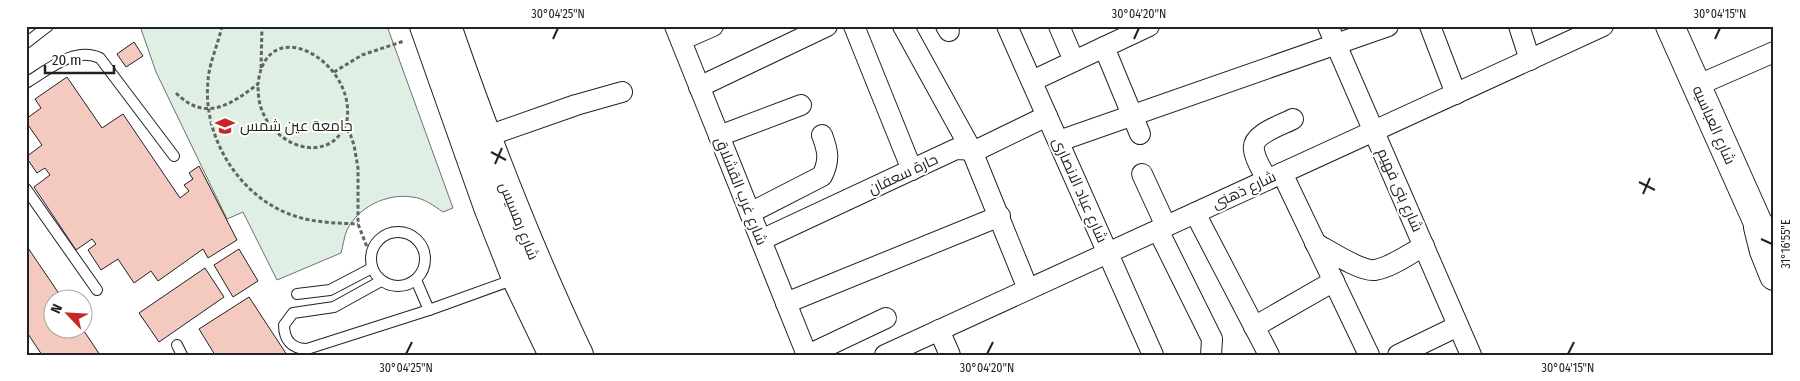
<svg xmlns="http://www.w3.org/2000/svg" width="1800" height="381" font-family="'Fira Sans Condensed',Cairo,sans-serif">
<rect width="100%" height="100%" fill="#fff"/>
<!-- green -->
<path fill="#e0efe3" stroke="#6f6f6f" d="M140,26H387L453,208L443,212C434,206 424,198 412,197C387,193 358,207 347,230C344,237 343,246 341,253L277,280L243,212L227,219L156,72Z"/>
<!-- building -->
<g fill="#f3c9c0" stroke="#222">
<polygon points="134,42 143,56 126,67 117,54"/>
<polygon points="67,77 102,128 123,114 180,198 189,191 184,185 193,179 189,173 199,166 237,240 208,258 203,249 158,281 151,271 134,283 118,259 101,270 88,250 96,244 92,239 76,250 34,187 50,175 45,168 37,173 26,157 42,145 26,122 26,119 41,108 35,99"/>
<polygon points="26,245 62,298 52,298 52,328 82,328 100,355 42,355 26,331"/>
<polygon points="239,249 258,281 233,297 214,265"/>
<polygon points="205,268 224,297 159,342 139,313"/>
<polygon points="249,297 287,355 215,355 199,329"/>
</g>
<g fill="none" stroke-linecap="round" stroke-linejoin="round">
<defs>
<g id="lane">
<polyline points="26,43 48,26"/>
<path d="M26,83C48,70 74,46 100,58L174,156"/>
<polyline points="26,189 97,290"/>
<circle cx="398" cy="259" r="27"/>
<polyline points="416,280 429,310"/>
<path d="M381,281L334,307L293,313L284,325C284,340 292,349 307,349L429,310L515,279"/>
<polyline points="297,294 330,290 372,268"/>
<polyline points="177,345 182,355"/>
</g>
<g id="street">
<polyline points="675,26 807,355"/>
<polyline points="854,26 912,170"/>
<polyline points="903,26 972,151 1028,289"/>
<polyline points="946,26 949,31"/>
<polyline points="1007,26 1153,355"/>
<polyline points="1059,26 1074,61"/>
<polyline points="1328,26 1471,355"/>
<polyline points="1430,26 1456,94"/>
<polyline points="1519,26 1530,60"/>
<polyline points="681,40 713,26"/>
<polyline points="1104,47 1140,134"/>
<polyline points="1032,81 1149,26"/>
<polyline points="1696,86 1774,52"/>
<polyline points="699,87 827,26"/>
<polyline points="719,136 801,105"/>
<polyline points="485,137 576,105 622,92"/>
<polyline points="1059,141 1388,26"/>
<polyline points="1282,173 1369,355"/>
<polyline points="1142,174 1166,226"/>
<path d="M1267,180C1263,171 1255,160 1254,150C1251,134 1282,125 1293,119"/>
<path d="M750,213L822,176C830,160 828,151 822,135"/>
<polyline points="1195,213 1269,355"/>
<polyline points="1158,230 1212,339 1211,355"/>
<polyline points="761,240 956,149 977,150 1047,116"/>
<path d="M1315,243C1328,250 1361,272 1375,270C1392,267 1409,254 1424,246"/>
<polyline points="786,303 1000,216"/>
<polyline points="1254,327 1334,281"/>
<polyline points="939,330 950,355"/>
<polyline points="808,355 886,318"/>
<polyline points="885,355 1603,26"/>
<polyline points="1398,355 1458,326"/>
</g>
<g id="secondary">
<polyline points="1670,26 1758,223 1774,243"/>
<polyline points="1758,227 1764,251 1774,276"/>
</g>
<g id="primary">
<polyline points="424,26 488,207 516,278 553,355"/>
<path d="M447,26C486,139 528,247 579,355"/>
</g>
</defs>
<!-- lane casing -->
<use href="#lane" stroke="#222" stroke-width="12"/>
<!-- street casing -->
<use href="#street" stroke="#222" stroke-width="22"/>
<!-- secondary casing -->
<use href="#secondary" stroke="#222" stroke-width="30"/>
<!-- primary casing -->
<use href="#primary" stroke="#222" stroke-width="30"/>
<!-- path -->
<g stroke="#646464" stroke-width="3" stroke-dasharray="4 2.5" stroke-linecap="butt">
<path d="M222,26C218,45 209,63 208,81C202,139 242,201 298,217C317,223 338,223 358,224"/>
<polyline points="261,68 262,26"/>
<polyline points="334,72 362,55 404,41"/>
<path d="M176,93C206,123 231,104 258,84C266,10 356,61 347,120C345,129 339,137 332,142C308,157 277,140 265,117C259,106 258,96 258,84"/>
<polyline points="346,122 354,145 358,168 358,224 369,252"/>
</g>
<!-- lane -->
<use href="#lane" stroke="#fff" stroke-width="10"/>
<!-- street -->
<use href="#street" stroke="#fff" stroke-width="20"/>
<!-- secondary -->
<use href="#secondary" stroke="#fff" stroke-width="28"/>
<!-- primary -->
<use href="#primary" stroke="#fff" stroke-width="28"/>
</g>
<!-- ticks -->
<path fill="none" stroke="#222" stroke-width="2" d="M553,39L558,28M1134,39L1139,28M1715,39L1720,28M491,152L506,160M495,164L502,148M1639,182L1655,190M1643,194L1650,178M1761,239L1772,244M406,354L412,342M987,354L993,342M1568,354L1574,342"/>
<!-- icons -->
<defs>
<symbol id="university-bare" viewBox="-9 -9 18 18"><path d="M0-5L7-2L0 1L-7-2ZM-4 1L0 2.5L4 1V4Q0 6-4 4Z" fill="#c62828" stroke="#fff" stroke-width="2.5" paint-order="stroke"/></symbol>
</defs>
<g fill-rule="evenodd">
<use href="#university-bare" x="211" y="112" width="28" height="28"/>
</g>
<g text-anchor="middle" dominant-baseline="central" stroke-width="4" stroke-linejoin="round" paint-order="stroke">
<!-- street labels -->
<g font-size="15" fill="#222" stroke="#fff">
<text transform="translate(1714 125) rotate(66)">شارع العباسيه</text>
<text transform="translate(903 174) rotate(-25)">حارة سعفان</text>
<text transform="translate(1080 190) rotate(66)">شارع عباد الانصارى</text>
<text transform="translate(1244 190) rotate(-25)">شارع ذهنى</text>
<text transform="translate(1400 190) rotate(66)">شارع بنى فهيم</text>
<text transform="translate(741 191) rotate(68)">شارع غرب القشلاق</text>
<text transform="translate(519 221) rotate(68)">شارع رمسيس</text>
</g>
<!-- poi labels -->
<g font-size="15" fill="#222" stroke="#fff" text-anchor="start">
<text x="240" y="126">جامعة عين شمس</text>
</g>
</g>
<!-- border -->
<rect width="1800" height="381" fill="none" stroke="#ffffff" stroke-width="55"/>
<!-- north arrow -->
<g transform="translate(68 314) rotate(295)"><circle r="24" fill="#ffffff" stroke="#a7a7a7"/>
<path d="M0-4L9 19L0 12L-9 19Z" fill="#c62828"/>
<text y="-8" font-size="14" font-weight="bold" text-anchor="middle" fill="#222222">N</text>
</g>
<!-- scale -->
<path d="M45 65v8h69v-8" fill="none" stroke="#222222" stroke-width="2.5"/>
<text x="52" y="65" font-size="15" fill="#222222" stroke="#ffffff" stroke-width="4" paint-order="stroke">20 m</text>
<rect x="28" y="28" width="1744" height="326" fill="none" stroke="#222" stroke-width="2"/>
<g font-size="12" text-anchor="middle" fill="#222">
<text x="558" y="18">30°04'25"N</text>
<text x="1139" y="18">30°04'20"N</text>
<text x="1720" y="18">30°04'15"N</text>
<text transform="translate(1786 244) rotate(-90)" y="4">31°16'55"E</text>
<text x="406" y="372">30°04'25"N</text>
<text x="987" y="372">30°04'20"N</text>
<text x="1568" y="372">30°04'15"N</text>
</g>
</svg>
